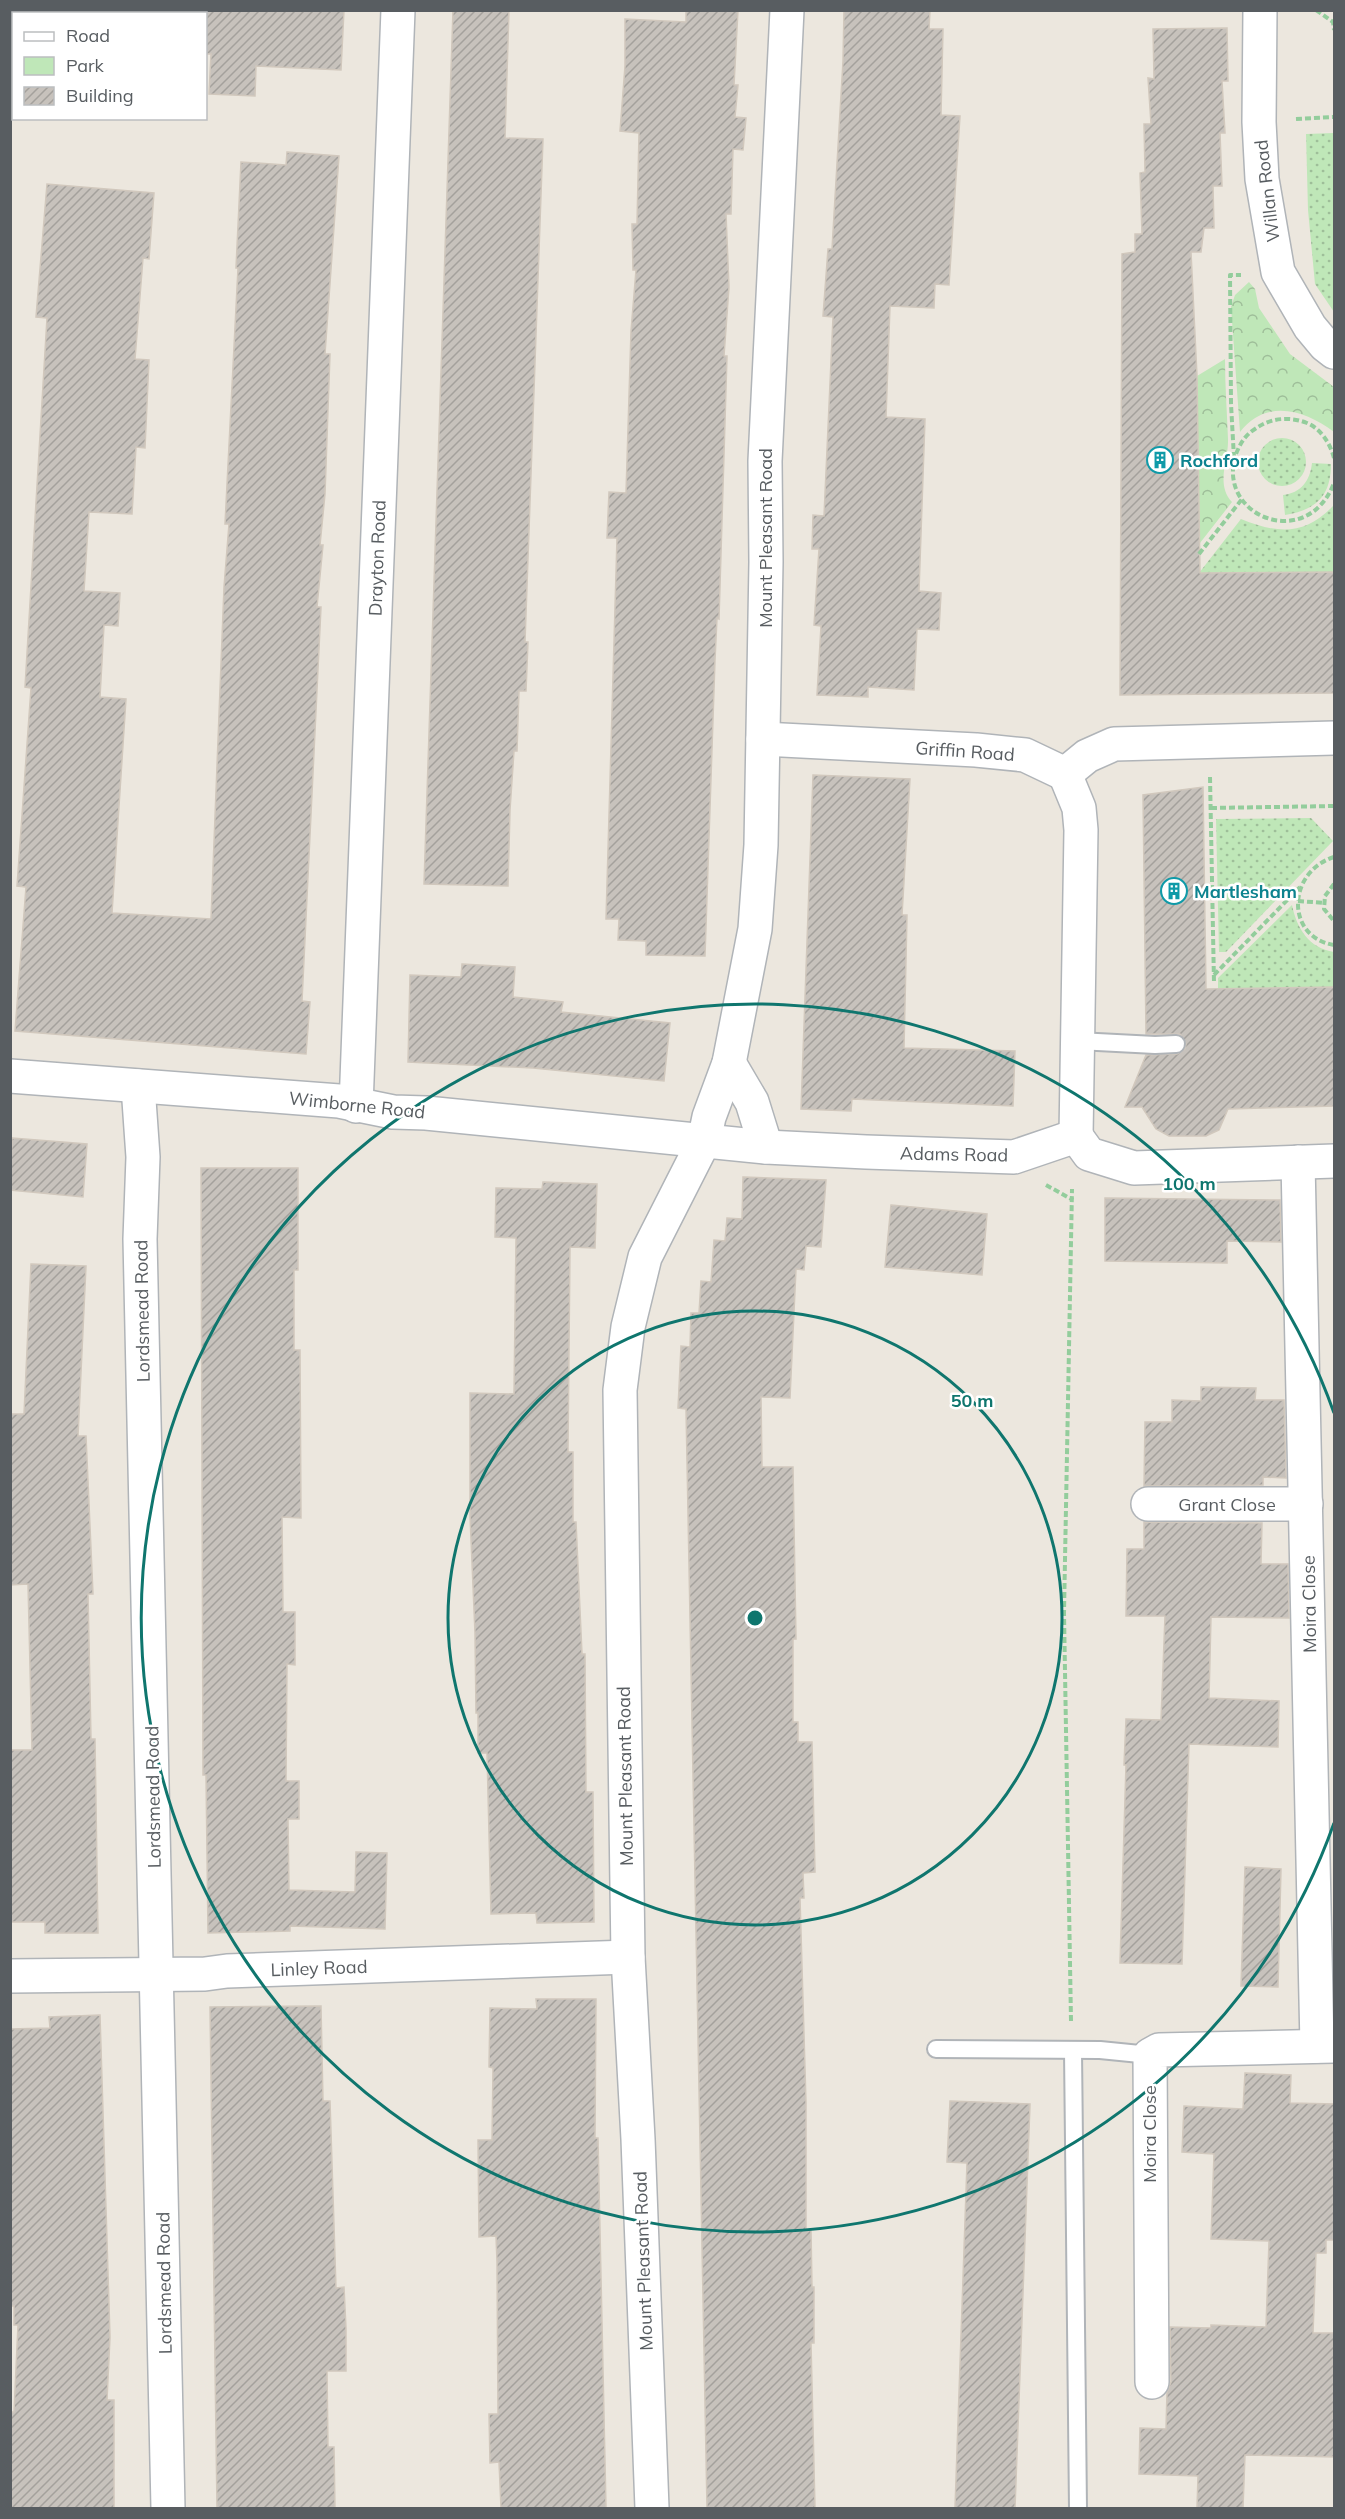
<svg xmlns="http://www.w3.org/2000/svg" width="1345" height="2519" font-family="Mulish,sans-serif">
<defs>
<pattern id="green-dots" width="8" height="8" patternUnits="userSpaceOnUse" patternTransform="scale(1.5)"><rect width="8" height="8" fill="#bfe7b8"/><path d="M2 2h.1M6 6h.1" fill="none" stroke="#9ebe99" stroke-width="1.8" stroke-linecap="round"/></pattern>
<pattern id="forest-crowns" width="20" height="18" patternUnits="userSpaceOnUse" patternTransform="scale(1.5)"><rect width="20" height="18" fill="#bfe7b8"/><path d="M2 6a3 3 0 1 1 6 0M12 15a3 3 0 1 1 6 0" fill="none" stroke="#9ebe99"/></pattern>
<pattern id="building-hatch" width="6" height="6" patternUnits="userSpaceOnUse" patternTransform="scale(1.5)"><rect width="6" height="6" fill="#c7c2bc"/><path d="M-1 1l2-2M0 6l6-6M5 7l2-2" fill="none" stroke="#a4a19c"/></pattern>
</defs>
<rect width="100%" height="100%" fill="#ece7de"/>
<!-- green -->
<g fill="url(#green-dots)">
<polygon points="1334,133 1334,312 1315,284 1308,210 1306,134"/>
<circle cx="1282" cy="462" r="24"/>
<path d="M1312,463L1331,464C1331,496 1316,510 1285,515L1283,495C1301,493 1310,481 1312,463Z"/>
<path d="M1334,505V572L1199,573L1241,519C1278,534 1305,536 1334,505Z"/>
<polygon points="1311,818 1333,841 1226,952 1219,952 1216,819"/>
<path d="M1292,905C1297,929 1309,948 1334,952V987L1218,989V978Z"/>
</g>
<!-- forest -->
<g fill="url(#forest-crowns)">
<path d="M1249,282L1255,289L1259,308L1290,354L1334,387V432C1305,410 1266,398 1240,432L1231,307L1235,295Z"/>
<path d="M1225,359C1225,386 1227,412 1228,439C1229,459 1215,484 1232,502L1200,543L1197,376Z"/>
</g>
<!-- building -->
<g fill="url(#building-hatch)" stroke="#d1c8bd" stroke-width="1.5">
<polygon points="206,10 344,10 341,70 256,66 255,96 209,94 211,54 206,54"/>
<polygon points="453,10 509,10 505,138 543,139 525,642 528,642 526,691 519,691 517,751 514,751 510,810 508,886 424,884"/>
<polygon points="686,10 738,10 734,85 738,85 735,117 746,118 743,150 733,149 731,214 726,214 729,287 724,356 727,356 719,619 717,618 715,660 705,956 646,955 646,941 618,940 619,919 606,919 617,538 607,538 609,492 626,493 631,331 636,270 633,270 632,224 637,224 639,133 620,131 625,66 625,19 686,22"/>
<polygon points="844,10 930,10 929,29 943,29 941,115 960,116 949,285 935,284 934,308 890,306 886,417 925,419 919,591 941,593 939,630 917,629 914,690 868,687 868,697 817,695 821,626 814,625 819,549 812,549 813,515 824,516 833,317 823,316 828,249 832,249 843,61"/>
<polygon points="1227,28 1228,81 1222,81 1225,133 1220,133 1222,186 1213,186 1214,228 1204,228 1201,252 1191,252 1197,376 1200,573 1335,572 1335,693 1120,695 1122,254 1135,252 1135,234 1142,234 1140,173 1145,172 1144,124 1151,124 1148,78 1154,79 1153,29"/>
<polygon points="287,152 339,156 325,354 330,354 325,494 320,545 323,545 317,607 321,607 302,1001 310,1002 306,1054 15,1031 26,887 17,886 31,688 25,687 47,318 36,317 47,184 154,193 149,259 143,258 135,359 149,360 145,448 136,447 132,514 89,512 84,591 120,593 118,626 104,625 100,697 126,699 112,913 211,919 224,587 229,524 225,524 238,268 236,268 241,162 286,165"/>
<polygon points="813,775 910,779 902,915 907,915 904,1048 1015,1051 1013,1106 852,1099 851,1111 801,1109"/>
<polygon points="1203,787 1206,989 1335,987 1335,1106 1228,1109 1219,1130 1206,1136 1169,1136 1156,1129 1142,1107 1125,1107 1146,1055 1177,1054 1185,1049 1186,1044 1180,1034 1146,1034 1143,795"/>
<polygon points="462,964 515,967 513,997 563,1002 561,1012 670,1023 664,1081 533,1068 408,1062 410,975 461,977"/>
<polygon points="12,1138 87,1144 83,1197 10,1190"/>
<polygon points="201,1168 298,1168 298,1270 294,1270 294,1350 300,1350 301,1518 282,1517 283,1612 295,1612 295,1665 287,1664 286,1781 299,1781 299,1819 288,1819 289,1890 355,1892 356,1852 387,1853 385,1929 290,1926 290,1931 208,1933 206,1775 203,1775"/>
<polygon points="743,1177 826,1180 821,1247 806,1246 804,1270 796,1269 790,1398 761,1397 762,1467 793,1467 796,1639 793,1639 793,1722 798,1722 798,1742 812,1742 815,1872 803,1873 804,1898 800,1898 806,2103 806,2230 811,2230 812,2287 814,2287 814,2343 811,2343 815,2508 707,2508 686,1409 678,1408 681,1346 690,1347 691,1313 699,1313 701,1281 711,1282 714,1240 725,1241 727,1218 742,1219"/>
<polygon points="543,1182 597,1184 595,1248 570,1247 568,1452 573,1452 573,1522 576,1522 582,1654 585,1654 586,1792 593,1792 594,1922 537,1923 536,1913 491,1914 487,1753 478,1753 478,1713 476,1713 475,1633 470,1516 470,1393 514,1394 516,1238 495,1237 496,1188 542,1189"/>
<polygon points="1105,1198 1280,1200 1281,1242 1227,1241 1227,1263 1105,1261"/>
<polygon points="891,1205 987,1214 982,1275 885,1267"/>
<polygon points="31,1264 86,1266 78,1436 86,1436 93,1594 88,1594 91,1739 95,1739 98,1933 45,1933 45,1922 10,1922 10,1750 32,1750 28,1584 10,1585 10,1414 24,1414"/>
<polygon points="1201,1387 1256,1388 1255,1400 1284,1400 1286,1478 1263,1477 1263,1485 1144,1486 1145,1422 1172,1422 1172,1400 1201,1401"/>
<polygon points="1144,1522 1262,1523 1261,1564 1288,1564 1289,1618 1211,1617 1209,1698 1279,1701 1278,1747 1189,1744 1182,1964 1120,1963 1126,1765 1124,1765 1126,1719 1161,1720 1165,1616 1126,1616 1127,1549 1144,1549"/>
<polygon points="1245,1867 1281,1869 1278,1987 1241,1986"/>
<polygon points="536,1999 596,1999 595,2138 598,2138 606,2508 501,2508 499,2462 490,2463 489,2414 498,2414 497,2262 496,2236 479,2237 478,2140 492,2140 493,2068 489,2067 490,2008 537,2009"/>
<polygon points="321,2006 323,2101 330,2101 336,2288 344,2287 346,2328 346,2371 327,2371 328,2447 334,2447 335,2508 217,2508 210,2007"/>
<polygon points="100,2015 110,2337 107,2400 114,2400 114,2508 10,2508 10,2412 14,2412 18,2325 14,2325 14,2306 10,2306 10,2029 50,2028 49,2017"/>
<polygon points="1245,2073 1291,2075 1290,2103 1335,2104 1335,2240 1326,2240 1326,2253 1316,2253 1313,2333 1335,2333 1335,2457 1245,2455 1243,2508 1197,2508 1198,2476 1139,2474 1140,2428 1166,2429 1167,2392 1171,2382 1170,2327 1211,2328 1211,2325 1266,2327 1269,2241 1211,2239 1214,2154 1182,2152 1184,2106 1243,2109"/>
<polygon points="950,2101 1030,2104 1015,2508 955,2508 967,2163 947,2162"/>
</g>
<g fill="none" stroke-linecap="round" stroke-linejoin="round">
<defs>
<g id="lane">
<polyline points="1078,1041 1155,1045 1176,1044"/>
<polyline points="936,2049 1100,2050 1150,2055"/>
<polyline points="1073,2051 1078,2508"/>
</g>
<g id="street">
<polyline points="1260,10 1259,122 1262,179 1278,272 1310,327 1325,345 1334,352"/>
<polyline points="763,739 976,750 1025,755 1065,774"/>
<polyline points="1065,774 1079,808 1081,830 1076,1136"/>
<polyline points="1065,774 1087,756 1114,744 1334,738"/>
<polyline points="729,1063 752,1102 766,1147"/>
<polyline points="10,1076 339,1101 393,1112 426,1113 766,1147 866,1152 1014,1157 1076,1136"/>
<polyline points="138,1086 143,1157 140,1239 168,2508"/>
<polyline points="356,1106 398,10"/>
<polyline points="1076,1136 1089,1154 1134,1168 1334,1161"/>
<polyline points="1298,1162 1317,2046"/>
<polyline points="1148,1504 1306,1504"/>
<polyline points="10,1976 205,1974 227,1971 628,1957"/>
<polyline points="1152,2382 1150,2055 1159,2050 1334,2046"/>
<polyline points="652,2508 638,2139 628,1957 620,1390 628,1327 645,1257 704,1141 709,1117 729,1063 755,929 761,845 766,562 765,461 787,10"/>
</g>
</defs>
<!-- lane casing -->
<use href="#lane" stroke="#b0b4b8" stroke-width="20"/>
<!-- street casing -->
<use href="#street" stroke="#b0b4b8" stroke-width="36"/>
<!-- path -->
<g stroke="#93cd9c" stroke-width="4" stroke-dasharray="6 3" stroke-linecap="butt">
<polyline points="1316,10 1333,22 1334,30"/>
<polyline points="19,14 19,10"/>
<polyline points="10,35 14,32"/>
<polyline points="1296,119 1334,117"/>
<polyline points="1234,458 1231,404 1230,275 1241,275"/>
<path d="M1334,458C1330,443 1321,429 1307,423C1289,416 1270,418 1255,429C1245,435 1240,444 1236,454C1215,516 1307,553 1334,483"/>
<polyline points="1199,554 1242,499"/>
<polyline points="1210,777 1214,983"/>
<polyline points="1211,808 1334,806"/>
<path d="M1334,857C1287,872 1285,937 1334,945"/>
<polyline points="1334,884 1325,896 1324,909 1334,921"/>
<polyline points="1298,901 1325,903"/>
<polyline points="1214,975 1300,887"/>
<polyline points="1046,1185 1073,1200"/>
<polyline points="1071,2021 1064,1613 1072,1189"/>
</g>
<!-- lane -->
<use href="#lane" stroke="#fff" stroke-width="16"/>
<!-- street -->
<use href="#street" stroke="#fff" stroke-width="33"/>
</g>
<!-- distance rings -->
<g fill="none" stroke="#0f766e" stroke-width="3">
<circle cx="755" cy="1618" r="307"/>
<path d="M1334 1823A614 614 0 1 1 1334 1413"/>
</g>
<!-- icons -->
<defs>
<symbol id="building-ring" viewBox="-11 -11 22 22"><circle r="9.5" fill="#fff" stroke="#0f9aa8" stroke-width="1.5"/><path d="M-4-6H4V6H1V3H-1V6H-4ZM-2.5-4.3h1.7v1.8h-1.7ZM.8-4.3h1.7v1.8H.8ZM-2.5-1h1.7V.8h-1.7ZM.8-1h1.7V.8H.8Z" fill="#0f9aa8"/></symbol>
</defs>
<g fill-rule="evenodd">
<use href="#building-ring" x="1145" y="445" width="30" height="30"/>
<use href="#building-ring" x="1159" y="876" width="30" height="30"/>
</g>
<g text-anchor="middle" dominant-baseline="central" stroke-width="5" stroke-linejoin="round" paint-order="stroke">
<!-- street labels -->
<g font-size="18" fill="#585d61" stroke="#fff">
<text transform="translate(1267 191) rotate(-97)">Willan Road</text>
<text transform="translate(765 538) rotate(-90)">Mount Pleasant Road</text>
<text transform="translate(377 558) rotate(-88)">Drayton Road</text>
<text transform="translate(965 751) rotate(4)">Griffin Road</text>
<text transform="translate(357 1105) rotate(6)">Wimborne Road</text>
<text transform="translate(954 1154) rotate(1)">Adams Road</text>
<text transform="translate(142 1311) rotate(-91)">Lordsmead Road</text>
<text x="1227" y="1504">Grant Close</text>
<text transform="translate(1309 1604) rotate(-91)">Moira Close</text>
<text transform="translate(625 1776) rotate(-91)">Mount Pleasant Road</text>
<text transform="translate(153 1797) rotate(-91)">Lordsmead Road</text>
<text transform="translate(319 1968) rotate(-2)">Linley Road</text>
<text transform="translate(1149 2134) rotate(-90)">Moira Close</text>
<text transform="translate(643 2261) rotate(-92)">Mount Pleasant Road</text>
<text transform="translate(164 2283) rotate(-91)">Lordsmead Road</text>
</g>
<!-- culture labels -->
<g font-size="18" font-weight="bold" fill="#0d838f" stroke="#fff" text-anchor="start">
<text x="1180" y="460">Rochford</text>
<text x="1194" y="891">Martlesham</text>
</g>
</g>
<circle cx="755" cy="1618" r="9" fill="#0f766e" stroke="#fff" stroke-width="3"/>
<g font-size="18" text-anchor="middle" font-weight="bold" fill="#0f766e" stroke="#fff" stroke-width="5" stroke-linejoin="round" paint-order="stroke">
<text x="1189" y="1190">100 m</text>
<text x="972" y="1407">50 m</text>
</g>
<!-- border -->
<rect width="1345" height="2519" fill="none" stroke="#585d61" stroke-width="24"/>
<!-- legend -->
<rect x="12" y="12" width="195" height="108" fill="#ffffff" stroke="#bcbec0" stroke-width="1.5"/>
<rect x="24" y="32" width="30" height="9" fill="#ffffff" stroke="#bcbec0" stroke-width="1.5"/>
<text x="66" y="42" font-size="18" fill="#585d61">Road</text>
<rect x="24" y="57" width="30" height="18" fill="#bfe7b8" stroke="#bcbec0" stroke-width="1.5"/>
<text x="66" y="72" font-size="18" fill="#585d61">Park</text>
<rect x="24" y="87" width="30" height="18" fill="url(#building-hatch)" stroke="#bcbec0" stroke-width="1.5"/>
<text x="66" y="102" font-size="18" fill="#585d61">Building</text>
</svg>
